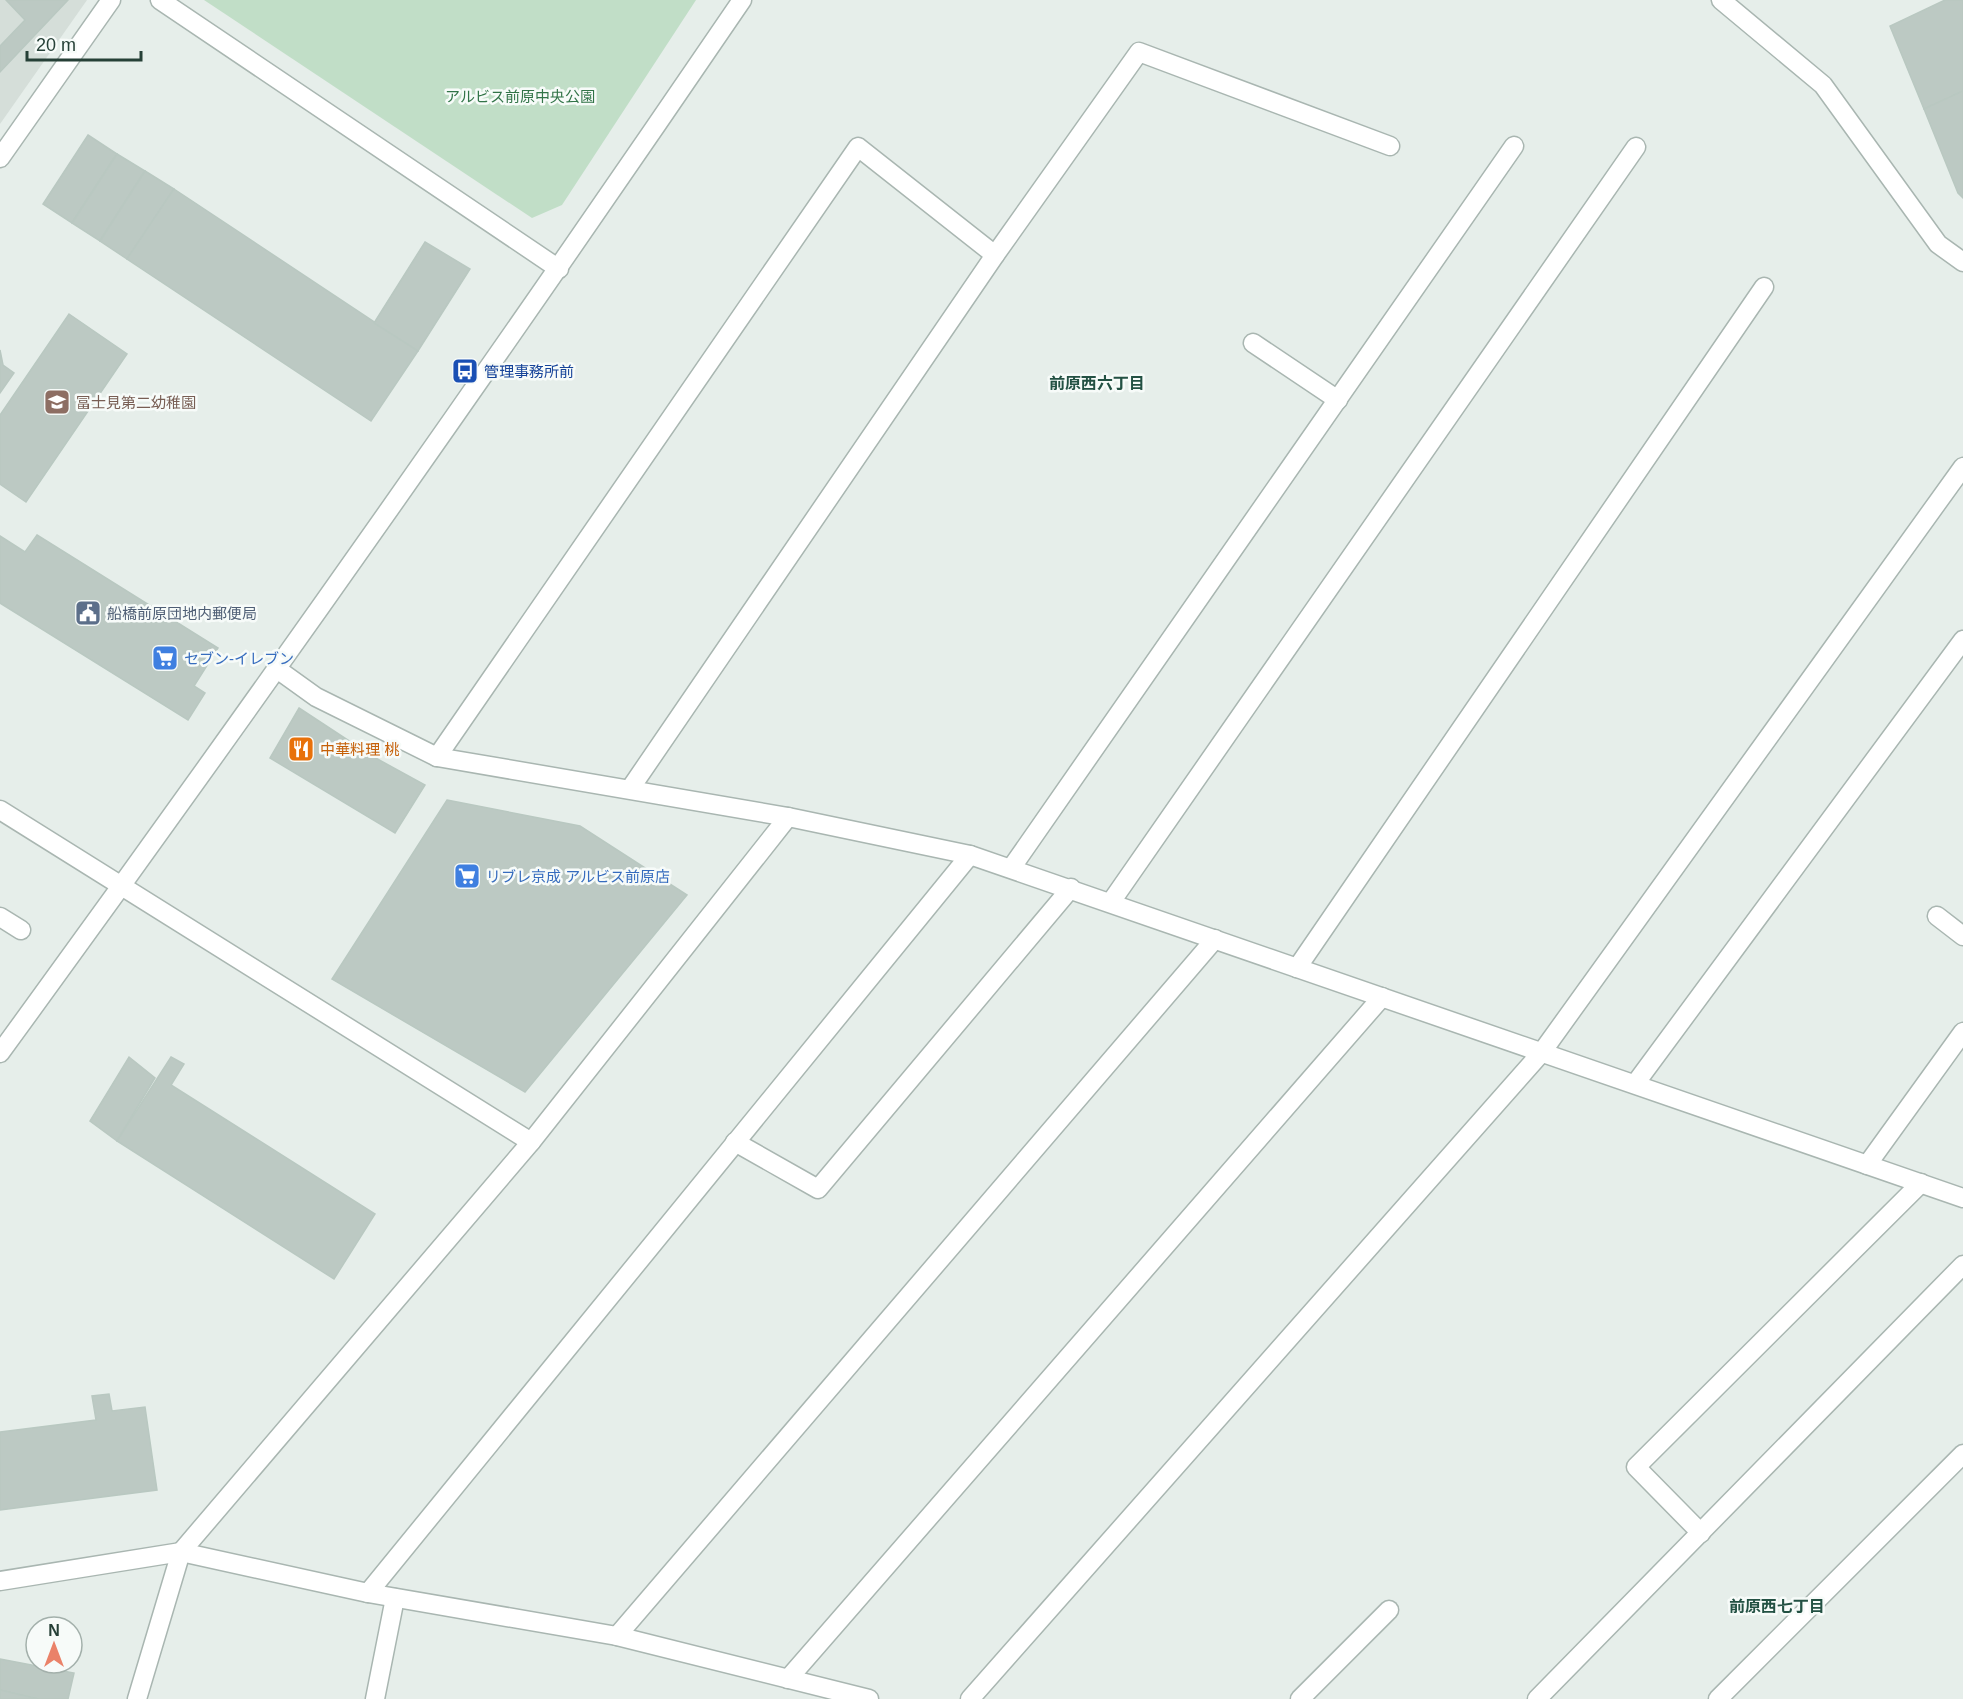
<svg xmlns="http://www.w3.org/2000/svg" width="1963" height="1699" font-family="Helvetica,'Noto Sans JP',sans-serif">
<rect width="100%" height="100%" fill="#e6eeea"/>
<!-- built -->
<polygon fill="#d5ded9" points="0,0 87,0 0,124"/>
<!-- green -->
<polygon fill="#c1dec7" points="204,0 696,0 562,205 532,218"/>
<!-- building -->
<g fill="#bcc9c3" stroke="#b9c8c1" stroke-width="1.5">
<polygon points="6,0 68,0 0,72 0,46 25,20"/>
<polygon points="1945,0 1963,0 1963,91 1924,109 1890,26"/>
<polygon points="1963,91 1963,198 1958,193 1924,109"/>
<polygon points="88,135 117,154 72,223 43,204"/>
<polygon points="117,154 145,171 100,241 72,223"/>
<polygon points="145,171 174,189 127,259 100,241"/>
<polygon points="174,189 418,351 371,421 127,259"/>
<polygon points="425,242 470,269 418,351 374,323"/>
<polygon points="69,314 127,354 26,502 0,484 0,415"/>
<polygon points="0,350 3,365 14,373 0,393"/>
<polygon points="37,535 218,648 194,686 205,693 188,720 0,603 0,536 25,552"/>
<polygon points="299,708 372,756 425,785 395,833 270,758"/>
<polygon points="447,800 580,826 687,895 525,1092 332,979"/>
<polygon points="129,1057 155,1078 117,1141 90,1121"/>
<polygon points="171,1057 184,1064 171,1085 375,1214 334,1279 117,1141"/>
<polygon points="109,1394 112,1411 145,1407 157,1490 0,1510 0,1432 96,1420 92,1396"/>
<polygon points="0,1659 74,1673 68,1699 38,1699 0,1690"/>
<polygon points="0,1690 38,1699 0,1699"/>
</g>
<g fill="none" stroke-linecap="round" stroke-linejoin="round">
<defs>
<g id="minor">
<polyline points="160,0 559,269"/>
<polyline points="1721,0 1823,85 1938,244 1963,262"/>
<polyline points="0,158 111,0"/>
<polyline points="1253,343 1338,400"/>
<polyline points="277,669 316,697 437,757 788,817 970,855 1963,1198"/>
<polyline points="437,757 858,147 995,255"/>
<polyline points="630,789 995,255 1139,52 1390,146"/>
<polyline points="0,810 531,1142"/>
<polyline points="1012,867 1514,146"/>
<polyline points="1111,902 1636,147"/>
<polyline points="1937,916 1963,936"/>
<polyline points="0,917 21,930"/>
<polyline points="1297,968 1764,287"/>
<path d="M0,1053C253,706 500,355 742,0"/>
<polyline points="1635,1084 1963,640"/>
<polyline points="735,1142 818,1189 1071,888"/>
<polyline points="1867,1165 1963,1032"/>
<polyline points="1701,1533 1636,1467 1921,1183"/>
<polyline points="0,1581 181,1552 368,1593 617,1636 869,1699"/>
<polyline points="368,1593 970,855"/>
<polyline points="617,1636 1215,939"/>
<polyline points="788,1679 1382,997"/>
<polyline points="137,1699 181,1552 531,1142 788,817"/>
<polyline points="375,1699 395,1598"/>
<polyline points="970,1699 1542,1052 1963,467"/>
<polyline points="1300,1699 1389,1610"/>
<polyline points="1537,1699 1963,1265"/>
<polyline points="1718,1699 1963,1454"/>
</g>
</defs>
<!-- minor casing -->
<use href="#minor" stroke="#a9b6b1" stroke-width="21"/>
<!-- minor -->
<use href="#minor" stroke="#fff" stroke-width="18"/>
</g>
<!-- icons -->
<defs>
<symbol id="bus-square" viewBox="-11 -11 22 22"><rect x="-9" y="-9" width="18" height="18" rx="4" fill="#1a4fb4" stroke="#f7fbf9"/><path d="M-5-6H5V4H4V6H2V4H-2V6H-4V4H-5ZM-3.5-4V0h7V-4ZM-3.5 1.2v1.5H-2V1.2ZM2 1.2v1.5H3.5V1.2Z" fill="#fff"/></symbol>
<symbol id="school-square" viewBox="-11 -11 22 22"><rect x="-9" y="-9" width="18" height="18" rx="4" fill="#8d6e63" stroke="#f7fbf9"/><path d="M0-5L7-2L0 1L-7-2ZM-4 1L0 2.5L4 1V4Q0 6-4 4Z" fill="#fff"/></symbol>
<symbol id="civic-square" viewBox="-11 -11 22 22"><rect x="-9" y="-9" width="18" height="18" rx="4" fill="#5c6f8a" stroke="#f7fbf9"/><path d="M-.6-6.5H3V-4.5H.6V-3L4-1V1h2V6H-6V1h2V-1L-.6-3ZM-1.2 2.5V6h2.4V2.5Z" fill="#fff"/></symbol>
<symbol id="supermarket-square" viewBox="-11 -11 22 22"><rect x="-9" y="-9" width="18" height="18" rx="4" fill="#3f7fe0" stroke="#f7fbf9"/><path d="M-6-5.5h2.5l.6 2H6L4.5 2H-2.5L-4.4-4H-6ZM-1.5 3.2a1.3 1.3 0 1 0 .1 0ZM3 3.2a1.3 1.3 0 1 0 .1 0Z" fill="#fff"/></symbol>
<symbol id="restaurant-square" viewBox="-11 -11 22 22"><rect x="-9" y="-9" width="18" height="18" rx="4" fill="#e8710a" stroke="#f7fbf9"/><path d="M-5-6h1v4h1v-4h1v4h1v-4h1v5L-1.5 .5V6h-2V.5L-5-1ZM5-6V6H3V1.5H1.5Q1.5-4 5-6Z" fill="#fff"/></symbol>
</defs>
<g fill-rule="evenodd">
<use href="#bus-square" x="450" y="356" width="30" height="30"/>
<use href="#school-square" x="42" y="387" width="30" height="30"/>
<use href="#civic-square" x="73" y="598" width="30" height="30"/>
<use href="#supermarket-square" x="150" y="643" width="30" height="30"/>
<use href="#restaurant-square" x="286" y="734" width="30" height="30"/>
<use href="#supermarket-square" x="452" y="861" width="30" height="30"/>
</g>
<g text-anchor="middle" dominant-baseline="central" stroke-width="5" stroke-linejoin="round" paint-order="stroke">
<!-- park labels -->
<g font-size="15" fill="#327448" stroke="#f7fbf9">
<text x="520" y="96">アルビス前原中央公園</text>
</g>
<!-- transit labels -->
<g font-size="15" fill="#164399" stroke="#f7fbf9" text-anchor="start">
<text x="484" y="371">管理事務所前</text>
</g>
<!-- education labels -->
<g font-size="15" fill="#785e54" stroke="#f7fbf9" text-anchor="start">
<text x="76" y="402">冨士見第二幼稚園</text>
</g>
<!-- service labels -->
<g font-size="15" fill="#4e5e75" stroke="#f7fbf9" text-anchor="start">
<text x="107" y="613">船橋前原団地内郵便局</text>
</g>
<!-- shop labels -->
<g font-size="15" fill="#366cbe" stroke="#f7fbf9" text-anchor="start">
<text x="184" y="658">セブン-イレブン</text>
<text x="486" y="876">リブレ京成 アルビス前原店</text>
</g>
<!-- food labels -->
<g font-size="15" fill="#c56008" stroke="#f7fbf9" text-anchor="start">
<text x="320" y="749">中華料理 桃</text>
</g>
<!-- neighbourhood labels -->
<g font-size="16" font-weight="bold" fill="#235143" stroke="#f7fbf9">
<text x="1097" y="383">前原西六丁目</text>
<text x="1777" y="1606">前原西七丁目</text>
</g>
</g>
<!-- north arrow -->
<g transform="translate(54 1645)"><circle r="28" fill="#f7fbf9" stroke="#a3b0ab" stroke-width="1.5"/>
<path d="M0-4.5L10 22L0 15L-10 22Z" fill="#ea8269"/>
<text y="-9" font-size="16" font-weight="bold" text-anchor="middle" fill="#264037">N</text>
</g>
<!-- scale -->
<path d="M27 51v9h114v-9" fill="none" stroke="#264037" stroke-width="3"/>
<text x="36" y="51" font-size="18" fill="#264037" stroke="#f7fbf9" stroke-width="4.5" paint-order="stroke">20 m</text>
</svg>
